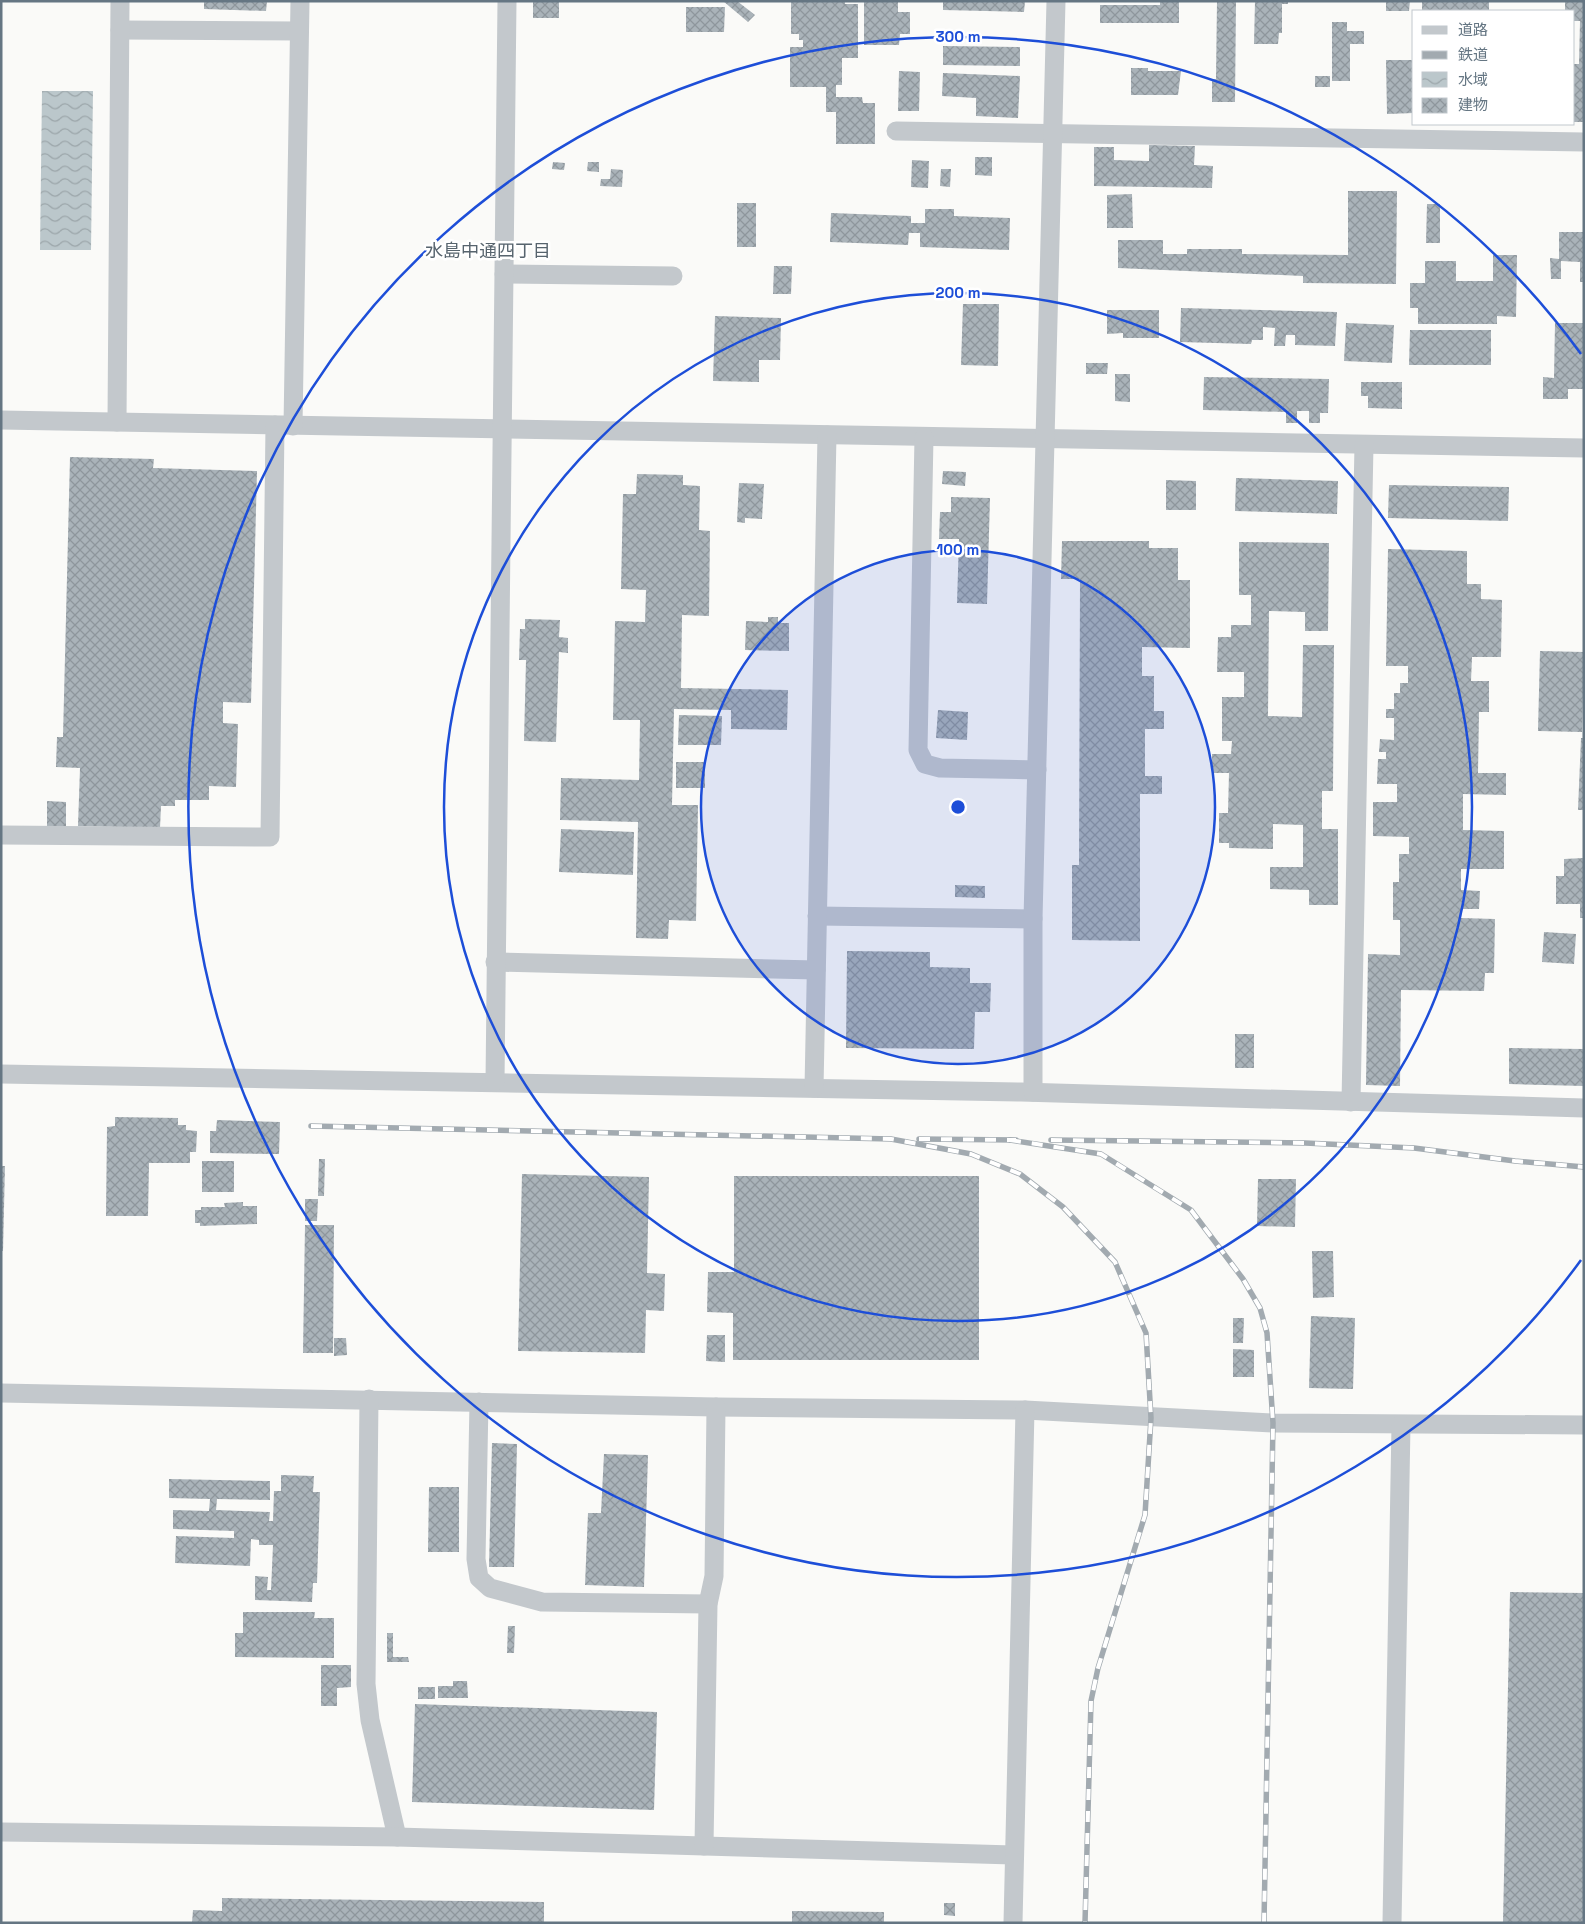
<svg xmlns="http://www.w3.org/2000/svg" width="1585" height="1924" font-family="'Space Grotesk','Noto Sans JP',sans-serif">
<defs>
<pattern id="water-waves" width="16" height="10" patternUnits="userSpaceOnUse" patternTransform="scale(1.25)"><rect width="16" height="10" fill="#bbc7cb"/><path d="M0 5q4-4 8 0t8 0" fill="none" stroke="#9ca6aa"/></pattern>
<pattern id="building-cross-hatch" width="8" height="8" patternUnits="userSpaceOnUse" patternTransform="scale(1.25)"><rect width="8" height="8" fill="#aab3b9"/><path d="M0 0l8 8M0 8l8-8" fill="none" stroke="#8e969c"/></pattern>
</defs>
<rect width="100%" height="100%" fill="#fafaf8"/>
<!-- water -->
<polygon fill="url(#water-waves)" points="42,91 93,91 91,250 40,250"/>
<!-- building -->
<g fill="url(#building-cross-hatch)">
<polygon points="204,1 267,1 266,11 204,9"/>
<rect x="533" y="1" width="26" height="17"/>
<polygon points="723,1 737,1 755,15 748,22"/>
<polygon points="791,1 845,1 845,4 858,4 858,58 842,58 842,85 836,85 836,97 862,97 863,103 875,103 875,144 836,144 836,112 826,112 826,87 790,87 790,47 803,47 803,40 799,40 799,34 791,34"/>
<polygon points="864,1 898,1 898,12 910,12 910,34 900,34 899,45 864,45"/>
<polygon points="943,1 1025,1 1024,12 943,10"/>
<polygon points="1160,1 1179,1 1179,23 1100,23 1100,5 1160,5"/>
<polygon points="1217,1 1236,1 1235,102 1212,102 1212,79 1216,79"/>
<polygon points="1255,1 1288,1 1288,4 1282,4 1282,33 1279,33 1278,44 1254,44"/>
<polygon points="1386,1 1410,1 1409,11 1386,11"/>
<rect x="1422" y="1" width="67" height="10"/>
<polygon points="1565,1 1584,1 1584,122 1574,122 1574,64 1579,64 1580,21 1574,21 1574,11 1565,11"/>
<polygon points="686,7 725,7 724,32 686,32"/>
<polygon points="1332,22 1347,22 1347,31 1364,31 1364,44 1350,44 1350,81 1332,81"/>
<polygon points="943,46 1020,47 1020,66 943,65"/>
<polygon points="1386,60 1414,60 1414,113 1387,114"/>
<polygon points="1131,68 1148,68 1148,71 1181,71 1178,95 1131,95"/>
<polygon points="899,71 920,72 919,111 898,111"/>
<polygon points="943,73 1020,76 1018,118 976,116 976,98 942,96"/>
<rect x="1315" y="76" width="15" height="11"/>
<polygon points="1149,145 1195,146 1194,165 1213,166 1212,188 1094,186 1094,147 1114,147 1114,160 1149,161"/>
<polygon points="975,157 992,157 992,176 975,175"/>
<polygon points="912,160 929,161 928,188 911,187"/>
<polygon points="553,162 565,163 564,170 552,169"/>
<polygon points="588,162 599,162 599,172 587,171"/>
<polygon points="611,169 623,170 622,187 600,186 601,179 610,179"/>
<polygon points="941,169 951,169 950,187 940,186"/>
<polygon points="1348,191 1397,191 1396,284 1303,283 1303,276 1118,268 1118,240 1163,240 1163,254 1187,254 1187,249 1242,249 1242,254 1348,255"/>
<polygon points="1132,194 1133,228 1107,228 1107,195"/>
<rect x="737" y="203" width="19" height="44"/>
<polygon points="1427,204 1440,204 1440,243 1426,243"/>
<polygon points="925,209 954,209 954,216 1010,218 1009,250 920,247 920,233 909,233 908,245 830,242 831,213 911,216 911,223 925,223"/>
<polygon points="1559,232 1584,232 1584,282 1580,282 1580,262 1561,261 1561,279 1551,279 1550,258 1559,259"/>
<polygon points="1493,255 1517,255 1516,317 1497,316 1497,324 1418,324 1418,308 1410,308 1410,283 1425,283 1425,261 1456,261 1456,281 1493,281"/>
<polygon points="774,266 792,266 791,294 773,294"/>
<polygon points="963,304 999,304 998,366 961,365"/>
<polygon points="1181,308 1337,312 1335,346 1295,345 1295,335 1286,335 1285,346 1274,346 1275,328 1263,327 1263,340 1252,340 1251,344 1180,342"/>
<polygon points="1107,310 1159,310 1159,338 1123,338 1123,333 1107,334"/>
<polygon points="715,316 781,318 780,360 759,360 759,382 713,381"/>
<polygon points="1346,323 1394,325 1392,363 1344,361"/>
<polygon points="1555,323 1584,323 1584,389 1568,389 1568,399 1543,399 1543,377 1554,378"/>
<polygon points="1410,330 1491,330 1491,365 1409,365"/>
<polygon points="1086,363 1108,363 1107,374 1086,374"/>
<polygon points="1115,374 1130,374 1130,402 1115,401"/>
<polygon points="1204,377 1329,379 1328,413 1320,413 1320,423 1309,423 1309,411 1297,411 1297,423 1286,423 1286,412 1203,410"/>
<polygon points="1361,382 1402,382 1402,409 1368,408 1368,396 1361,396"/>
<polygon points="70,457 154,459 153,468 257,471 251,703 223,702 223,723 238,724 236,787 209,786 209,800 175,800 175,806 161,806 160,828 78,826 80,768 56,767 57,737 63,737"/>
<polygon points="943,471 966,472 965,486 942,484"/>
<polygon points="637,474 683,475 683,485 700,486 699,530 710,531 709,616 682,615 681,688 788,690 787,730 731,729 731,710 674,709 672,805 698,805 696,921 669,920 668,939 636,938 638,822 560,820 561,778 639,780 640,720 613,720 615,621 645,622 646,590 621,589 623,494 636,494"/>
<polygon points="1236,478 1338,481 1337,514 1235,511"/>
<polygon points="1166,480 1196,481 1196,510 1166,510"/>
<polygon points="739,483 764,484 762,519 745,518 745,523 737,522"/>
<polygon points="1389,485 1509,487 1508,521 1388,518"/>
<polygon points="951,497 990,498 987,604 957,603 959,539 939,539 940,512 951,512"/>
<polygon points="1062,541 1149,541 1149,548 1178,548 1178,580 1190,580 1190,648 1142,647 1142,676 1154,676 1154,711 1164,711 1164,729 1145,729 1145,776 1162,776 1162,794 1140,794 1140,941 1072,940 1072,865 1079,865 1080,579 1061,579"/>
<polygon points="1239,542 1329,543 1328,631 1305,631 1305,612 1269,611 1268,716 1302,717 1303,645 1334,645 1333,791 1322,791 1322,829 1338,829 1338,905 1309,905 1309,890 1270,889 1270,867 1303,867 1303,825 1273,824 1273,849 1229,848 1229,843 1219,843 1219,813 1228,813 1229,773 1212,773 1212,754 1231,754 1232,741 1222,741 1222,697 1244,697 1244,672 1217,672 1218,637 1231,637 1231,625 1251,625 1251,595 1239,595"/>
<polygon points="1388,549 1467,551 1467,584 1481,584 1481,599 1502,600 1501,657 1472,657 1471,681 1489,681 1489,712 1479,712 1478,773 1506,773 1506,795 1463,794 1463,830 1504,831 1504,869 1461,869 1461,890 1480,891 1479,909 1462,909 1461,918 1495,919 1494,973 1485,973 1484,991 1401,990 1400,1086 1366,1085 1368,954 1400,955 1400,920 1393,920 1393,882 1399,882 1399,854 1409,854 1409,837 1373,836 1373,802 1397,802 1397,784 1377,784 1378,759 1386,759 1386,752 1379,752 1380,739 1394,740 1394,718 1386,718 1386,709 1394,709 1394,693 1400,693 1400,683 1408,683 1408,666 1386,666"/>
<polygon points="768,617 778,617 778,623 789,623 789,651 745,650 746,621 768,622"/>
<polygon points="525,619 560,620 559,637 568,638 568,653 559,652 556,742 524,741 526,660 519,660 520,629 525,629"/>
<polygon points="1540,651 1584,652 1582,732 1538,731"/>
<polygon points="938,710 968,712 967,740 936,738"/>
<polygon points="679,715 722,716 721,745 678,745"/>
<polygon points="1581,738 1584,738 1584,810 1578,810"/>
<rect x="676" y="762" width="29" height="26"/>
<polygon points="47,801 66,802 66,830 47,829"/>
<polygon points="561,829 634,832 633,875 559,872"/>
<polygon points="1584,858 1584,918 1580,918 1580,904 1556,904 1556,876 1564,876 1564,859"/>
<polygon points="955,885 985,886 985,898 955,897"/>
<polygon points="1544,932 1576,934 1574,964 1542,962"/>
<polygon points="847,951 930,952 930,967 970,968 970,983 991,983 990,1012 975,1012 974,1049 846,1048"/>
<rect x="1235" y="1034" width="19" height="34"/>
<polygon points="1509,1048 1584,1049 1584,1086 1509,1084"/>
<polygon points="115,1117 178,1118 178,1125 186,1125 186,1130 197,1131 196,1152 190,1152 190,1163 149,1163 148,1216 106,1216 107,1127 115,1126"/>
<polygon points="217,1120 280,1122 279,1154 210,1153 210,1131 216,1131"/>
<polygon points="319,1159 325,1159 324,1196 318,1196"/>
<rect x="202" y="1161" width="32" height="31"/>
<polygon points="1,1166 5,1166 3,1251 1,1251"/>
<polygon points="522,1174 649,1177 647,1273 665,1274 664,1311 646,1310 645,1353 518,1351"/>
<polygon points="734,1176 979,1176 979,1360 733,1360 733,1313 707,1312 708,1272 734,1272"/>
<polygon points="1258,1179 1296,1179 1295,1227 1257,1226"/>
<polygon points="305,1199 318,1199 317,1221 305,1221"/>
<polygon points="243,1202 243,1206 257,1206 257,1224 200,1226 200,1223 195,1223 195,1210 201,1210 201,1207 225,1207 224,1203"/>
<polygon points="305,1225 334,1225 333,1353 303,1353"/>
<polygon points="1312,1251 1333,1251 1334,1297 1313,1298"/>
<polygon points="1311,1316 1355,1318 1353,1389 1309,1388"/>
<polygon points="1233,1318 1244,1318 1243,1343 1233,1343"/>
<polygon points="707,1335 725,1335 725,1362 706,1361"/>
<polygon points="334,1338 346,1338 347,1355 334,1356"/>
<polygon points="1233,1349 1254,1350 1254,1377 1233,1377"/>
<polygon points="492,1443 517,1444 514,1567 489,1567"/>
<polygon points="604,1454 648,1455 644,1587 585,1585 588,1513 601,1513"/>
<polygon points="281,1475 314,1476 313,1492 320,1492 317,1583 313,1583 312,1602 255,1600 255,1576 268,1577 267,1590 271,1590 273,1545 259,1545 259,1540 251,1539 250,1566 175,1563 176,1536 234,1538 234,1531 173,1529 173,1510 209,1511 210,1499 169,1498 169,1479 270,1481 270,1500 217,1499 216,1510 270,1512 269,1521 273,1521 274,1491 281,1491"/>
<polygon points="429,1487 459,1487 459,1552 428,1552"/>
<polygon points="1510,1592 1584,1593 1584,1923 1503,1923"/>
<polygon points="243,1612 315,1612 314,1618 334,1618 334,1658 235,1657 235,1633 243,1633"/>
<polygon points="508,1626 515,1626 514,1653 507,1653"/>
<polygon points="387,1633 393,1633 393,1657 408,1657 409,1662 387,1662"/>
<polygon points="321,1665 351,1665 351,1687 337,1688 337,1706 321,1706"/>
<polygon points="453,1681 467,1681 468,1698 438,1698 438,1686 453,1686"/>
<rect x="418" y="1687" width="17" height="12"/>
<polygon points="415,1704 657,1712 654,1810 412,1802"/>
<polygon points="222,1898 544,1902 544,1923 192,1923 193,1910 222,1911"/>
<polygon points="944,1903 955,1903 955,1916 944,1915"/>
<polygon points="792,1911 884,1912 884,1923 792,1923"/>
</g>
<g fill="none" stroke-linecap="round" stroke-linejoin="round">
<!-- minor -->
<g stroke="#c3c8cc" stroke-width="19">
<polyline points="120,30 299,31"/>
<polyline points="896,131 1584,142"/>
<polyline points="504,274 673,276"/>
<polyline points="1,420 1584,448"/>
<polyline points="117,422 120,1"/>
<polyline points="293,426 300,1"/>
<polyline points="924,437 918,750 925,764 940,768 1037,770"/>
<polyline points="1,835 270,837 275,425"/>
<polyline points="817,916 1033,919"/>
<polyline points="495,962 816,970"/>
<polyline points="1,1074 1021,1092 1584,1108"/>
<polyline points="495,1082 507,1"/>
<polyline points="814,1088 827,435"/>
<polyline points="1033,1092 1033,919 1056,1"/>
<polyline points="1351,1102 1364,445"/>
<polyline points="1,1393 716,1407 1025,1410 1273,1423 1584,1425"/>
<polyline points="369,1399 366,1684 370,1720 397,1837"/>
<polyline points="479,1402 476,1559 479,1578 490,1588 542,1602 708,1604"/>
<polyline points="1,1832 397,1837 1013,1855"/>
<polyline points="704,1846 708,1604 714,1576 716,1407"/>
<polyline points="1013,1923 1025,1410"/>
<polyline points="1392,1923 1401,1425"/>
</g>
<defs>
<g id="rail">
<polyline points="311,1126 891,1139 971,1154 1020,1174 1063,1207 1115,1262 1146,1333 1151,1418 1145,1515 1098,1668 1091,1701 1085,1923"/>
<polyline points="919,1139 1016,1140"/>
<polyline points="1010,1140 1101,1154 1191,1210 1243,1279 1260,1308 1267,1333 1273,1423 1264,1923"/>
<polyline points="1051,1140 1305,1143 1414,1148 1515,1161 1584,1167"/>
</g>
</defs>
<!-- rail casing -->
<use href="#rail" stroke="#a2aab0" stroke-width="5.5"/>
<!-- rail -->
<use href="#rail" stroke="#fff" stroke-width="4" stroke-dasharray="11" stroke-linecap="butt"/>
</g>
<!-- distance rings -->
<circle cx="958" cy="807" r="257" fill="#1d4ed8" fill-opacity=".12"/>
<g fill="none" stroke="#1d4ed8" stroke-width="2.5">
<circle cx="958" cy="807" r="257"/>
<circle cx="958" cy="807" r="514"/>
<path d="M1581 1260A770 770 0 1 1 1581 354"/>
</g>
<g text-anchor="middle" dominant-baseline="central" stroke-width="5" stroke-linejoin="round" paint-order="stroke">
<!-- neighbourhood labels -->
<g font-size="18" fill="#57646e" stroke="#fff">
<text x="488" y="250">水島中通四丁目</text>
</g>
</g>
<circle cx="958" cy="807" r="8" fill="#1d4ed8" stroke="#fff" stroke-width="2.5"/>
<g font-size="15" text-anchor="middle" font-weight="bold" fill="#1d4ed8" stroke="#fff" stroke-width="5" stroke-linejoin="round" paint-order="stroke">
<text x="958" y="42">300 m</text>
<text x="958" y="298">200 m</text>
<text x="958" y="555">100 m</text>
</g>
<!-- border -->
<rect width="1585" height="1924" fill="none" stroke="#657683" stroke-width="5"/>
<!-- legend -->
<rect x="1412" y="10" width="162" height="115" fill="#ffffff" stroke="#c1c8cd"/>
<rect x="1422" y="26" width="25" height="8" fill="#c3c8cc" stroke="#c1c8cd"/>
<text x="1458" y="35" font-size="15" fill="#657683">道路</text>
<rect x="1422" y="51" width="25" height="8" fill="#a2aab0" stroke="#c1c8cd"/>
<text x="1458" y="60" font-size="15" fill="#657683">鉄道</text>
<rect x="1422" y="72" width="25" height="15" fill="url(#water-waves)" stroke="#c1c8cd"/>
<text x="1458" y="85" font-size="15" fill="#657683">水域</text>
<rect x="1422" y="98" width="25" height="15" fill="url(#building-cross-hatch)" stroke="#c1c8cd"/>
<text x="1458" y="110" font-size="15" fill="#657683">建物</text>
</svg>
